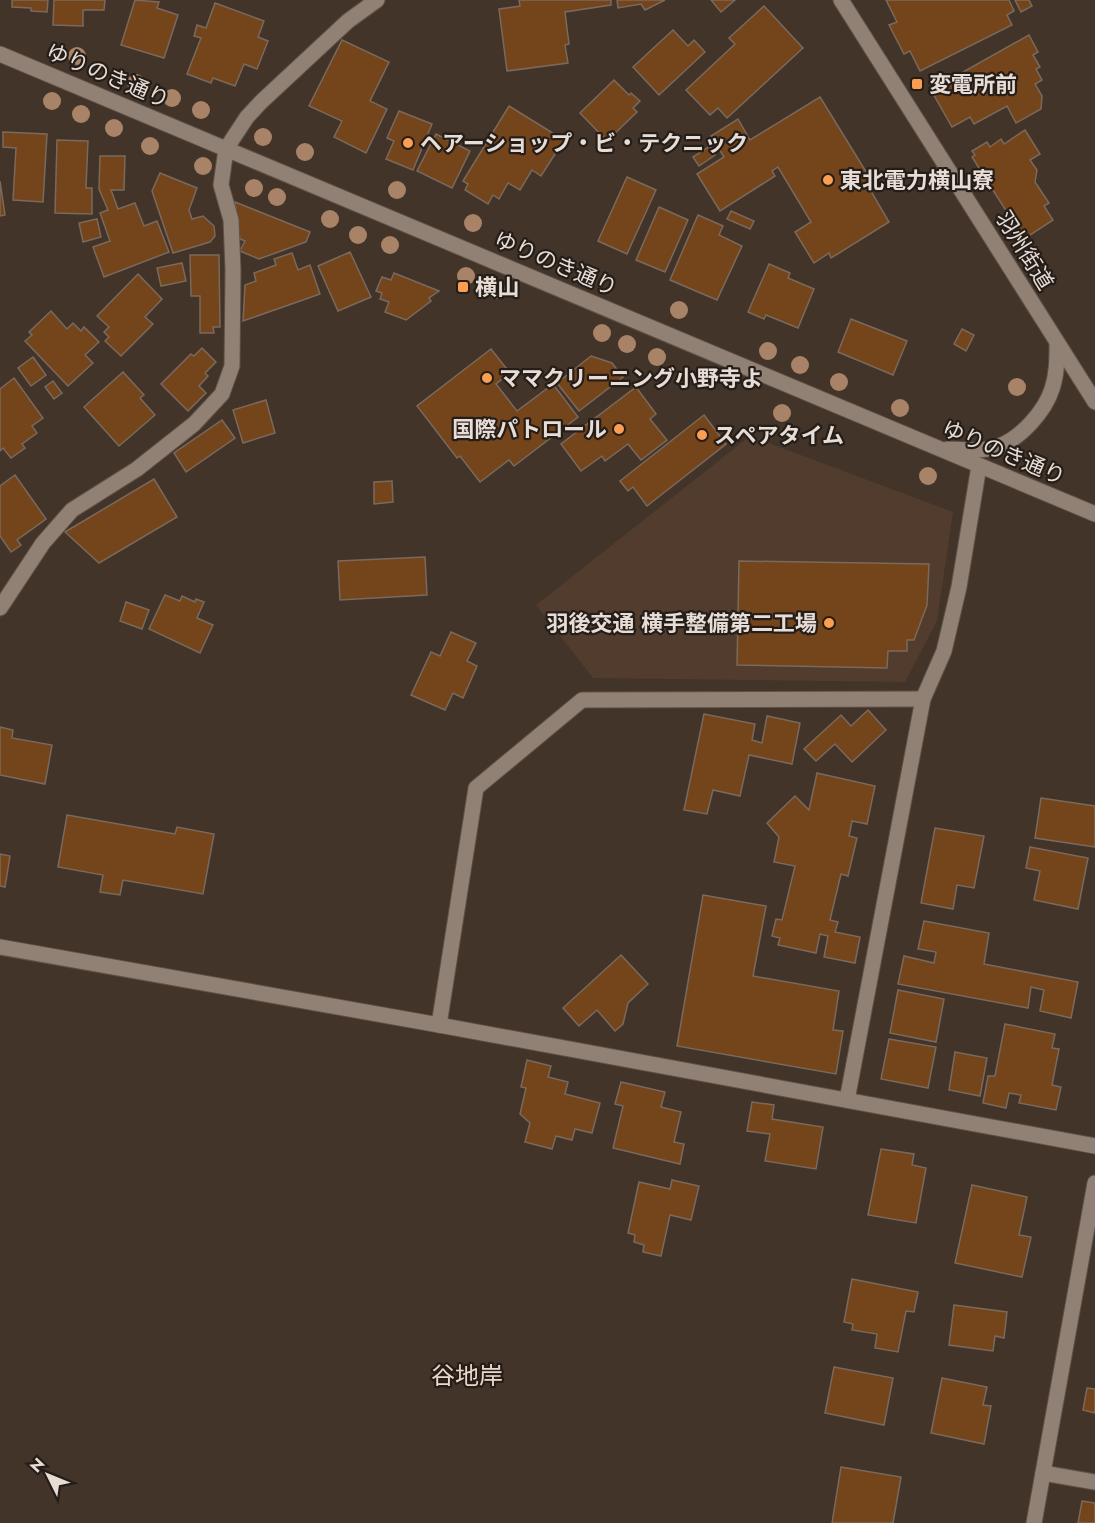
<svg xmlns="http://www.w3.org/2000/svg" width="1095" height="1523" font-family="Jost,'Noto Sans JP',sans-serif">
<rect width="100%" height="100%" fill="#423429"/>
<!-- built -->
<polygon fill="#513c2d" points="750,436 953,512 937,621 905,682 593,678 536,605"/>
<!-- building -->
<g fill="#74441b" stroke="#7a695d" stroke-width="1.5">
<polygon points="12,0 48,0 47,12 31,11 31,8 12,7"/>
<polygon points="54,0 105,0 104,10 83,10 83,26 53,25"/>
<polygon points="135,0 159,2 157,8 178,15 164,58 121,45"/>
<polygon points="519,0 611,0 611,5 565,12 569,44 565,45 568,63 507,71 499,9 520,6"/>
<polygon points="617,0 665,0 645,10 641,4 618,8"/>
<polygon points="711,0 735,0 721,12"/>
<polygon points="886,0 1009,0 1014,11 1007,15 1012,25 920,71 910,51 904,54 889,25 897,22"/>
<polygon points="1015,0 1029,0 1032,6 1021,12"/>
<polygon points="215,3 264,21 258,37 268,41 257,69 244,64 235,86 213,78 211,83 187,74 201,38 194,36 197,25 206,28"/>
<polygon points="764,6 803,48 727,118 718,108 710,115 686,90 735,44 729,38"/>
<polygon points="673,30 688,46 694,40 705,52 659,95 633,67"/>
<polygon points="1029,35 1038,52 1033,55 1040,67 1036,69 1042,80 1035,84 1042,96 1041,109 1016,123 1007,106 974,124 970,117 952,127 931,90"/>
<polygon points="342,40 389,62 370,101 387,109 366,153 334,137 342,121 309,106"/>
<polygon points="614,80 629,95 631,93 640,101 633,108 637,112 607,141 580,113"/>
<polygon points="820,97 873,183 868,186 889,222 831,258 829,253 814,263 795,232 811,222 778,167 772,171 775,176 720,211 697,174 724,157 711,136 738,119 750,140"/>
<polygon points="509,106 564,140 541,176 532,170 520,190 508,183 499,199 493,195 488,204 465,190 468,184 463,181"/>
<polygon points="399,111 432,124 413,170 386,159 394,141 387,138"/>
<polygon points="1025,130 1040,154 1030,160 1037,170 1035,182 1049,203 1044,206 1053,220 1024,239 972,157 975,155 972,151 987,142 990,147 1001,139 1004,144"/>
<polygon points="3,132 47,134 43,202 13,200 16,148 3,147"/>
<polygon points="436,134 470,151 452,188 417,171"/>
<polygon points="57,140 88,141 86,188 92,188 92,214 55,213"/>
<polygon points="710,146 715,155 699,166 693,157"/>
<polygon points="100,156 125,156 124,190 111,190 118,209 135,203 144,226 157,221 169,252 104,277 93,247 110,241 100,213 108,210 99,189"/>
<polygon points="160,173 197,188 189,210 192,219 203,216 214,226 215,236 210,242 173,253 152,191"/>
<polygon points="627,177 656,190 627,254 598,241"/>
<polygon points="0,181 5,215 0,216"/>
<polygon points="235,202 310,232 306,242 259,259 240,251 245,241 240,239"/>
<polygon points="659,207 688,220 665,272 636,260"/>
<polygon points="731,211 754,221 750,229 727,219"/>
<polygon points="698,215 723,226 719,235 742,246 717,300 670,280"/>
<polygon points="97,219 101,237 83,242 79,223"/>
<polygon points="350,252 371,297 338,311 318,266"/>
<polygon points="292,253 298,270 310,265 320,294 243,321 245,285 256,281 254,273 276,265 274,259"/>
<polygon points="190,255 219,255 220,327 213,327 214,333 200,333 200,296 191,296"/>
<polygon points="182,263 186,281 161,286 157,268"/>
<polygon points="769,264 790,273 788,278 814,289 798,328 766,315 764,319 748,312"/>
<polygon points="394,273 439,291 429,298 431,301 406,320 385,312 389,302 380,299 382,293 376,291 382,277 391,280"/>
<polygon points="138,274 162,299 145,317 153,324 121,356 105,341 109,337 104,332 109,327 97,316"/>
<polygon points="51,311 67,329 73,323 81,331 84,327 99,342 85,355 93,363 68,386 25,341 32,335 29,332"/>
<polygon points="851,319 907,341 893,375 838,352"/>
<polygon points="962,329 974,335 966,351 954,344"/>
<polygon points="202,348 216,362 205,373 208,376 199,386 206,393 188,411 161,384 191,354 194,356"/>
<polygon points="491,349 510,373 496,384 517,411 553,384 578,417 514,466 509,460 480,482 460,456 457,458 417,406"/>
<polygon points="591,356 612,363 623,377 579,411 557,383"/>
<polygon points="33,357 46,375 31,386 18,368"/>
<polygon points="123,372 144,395 140,398 155,415 119,446 84,407"/>
<polygon points="14,378 43,418 32,426 37,433 22,444 25,448 11,458 3,448 0,451 0,389"/>
<polygon points="53,381 62,393 54,399 45,387"/>
<polygon points="636,387 656,414 650,419 667,440 641,460 628,444 605,461 602,456 581,471 561,444"/>
<polygon points="266,400 275,433 243,443 233,410"/>
<polygon points="704,415 726,444 647,506 633,487 628,491 620,481"/>
<polygon points="222,420 235,438 186,472 174,453"/>
<polygon points="15,475 46,519 17,540 21,545 11,552 0,536 0,486"/>
<polygon points="154,479 177,517 99,563 65,532"/>
<polygon points="392,481 393,502 374,504 374,482"/>
<polygon points="425,557 427,595 340,600 338,561"/>
<polygon points="739,561 929,564 927,605 914,640 907,640 907,651 888,651 887,668 737,665"/>
<polygon points="165,595 180,601 182,596 195,602 196,599 204,602 197,618 213,625 200,653 149,629"/>
<polygon points="126,602 149,610 142,629 120,621"/>
<polygon points="451,632 476,643 467,661 477,666 463,698 453,693 445,710 411,695 431,652 440,656"/>
<polygon points="868,710 886,730 852,762 835,744 816,761 804,749 841,715 851,726"/>
<polygon points="704,714 755,724 752,740 762,743 767,716 800,723 792,764 749,755 740,796 713,790 707,814 684,810"/>
<polygon points="0,727 13,730 12,738 52,745 45,784 0,775"/>
<polygon points="817,773 875,786 867,824 852,821 849,836 857,838 848,876 841,874 830,920 838,922 835,932 860,937 855,963 824,957 828,936 820,934 816,953 778,945 780,938 772,936 776,919 782,920 795,866 774,862 779,837 767,823 795,796 809,810"/>
<polygon points="1041,798 1095,806 1095,847 1035,838"/>
<polygon points="67,815 175,834 177,827 214,834 203,894 123,880 120,895 100,892 103,875 58,867"/>
<polygon points="935,828 984,836 974,888 957,885 953,909 921,903"/>
<polygon points="1030,847 1088,858 1078,909 1034,900 1040,871 1026,868"/>
<polygon points="0,854 10,856 5,887 0,886"/>
<polygon points="703,895 766,906 753,976 839,991 833,1030 843,1031 836,1074 677,1046"/>
<polygon points="924,921 989,933 984,964 1078,982 1071,1018 1040,1011 1044,990 1031,987 1028,1008 898,984 904,956 934,963 936,952 918,949"/>
<polygon points="621,955 648,984 628,1003 623,1024 615,1031 597,1010 579,1026 563,1008"/>
<polygon points="898,990 944,999 936,1042 890,1033"/>
<polygon points="1005,1024 1055,1034 1052,1048 1059,1049 1052,1085 1061,1087 1056,1110 1019,1103 1021,1095 1009,1093 1006,1108 983,1103 988,1076 995,1076"/>
<polygon points="889,1039 936,1047 928,1088 881,1079"/>
<polygon points="955,1052 987,1058 980,1096 949,1090"/>
<polygon points="527,1060 551,1066 548,1077 568,1082 565,1094 600,1103 592,1133 575,1129 572,1140 556,1136 552,1149 525,1142 530,1123 520,1114 526,1088 521,1087"/>
<polygon points="621,1082 665,1092 661,1107 681,1112 674,1142 684,1144 680,1164 613,1148 623,1106 615,1104"/>
<polygon points="752,1102 774,1105 772,1119 823,1127 816,1169 765,1161 770,1134 747,1131"/>
<polygon points="881,1149 914,1154 912,1165 926,1168 916,1223 868,1215"/>
<polygon points="672,1180 699,1186 691,1220 670,1215 661,1256 643,1252 644,1245 634,1242 635,1235 628,1233 639,1182 670,1189"/>
<polygon points="972,1185 1027,1197 1019,1235 1031,1237 1022,1277 955,1263"/>
<polygon points="852,1279 918,1292 914,1312 906,1311 898,1352 875,1348 877,1334 852,1330 853,1324 844,1322"/>
<polygon points="954,1305 1007,1312 1004,1338 995,1336 993,1351 949,1345"/>
<polygon points="834,1367 893,1378 884,1425 825,1413"/>
<polygon points="942,1378 987,1387 983,1405 991,1406 984,1444 931,1433"/>
<polygon points="1087,1388 1095,1389 1095,1413 1083,1410"/>
<polygon points="841,1467 901,1477 893,1523 832,1523"/>
<polygon points="1082,1501 1095,1503 1095,1523 1078,1523"/>
</g>
<g fill="none" stroke-linecap="round" stroke-linejoin="round">
<defs>
<g id="minor">
<polyline points="841,0 1095,402"/>
<polyline points="0,608 43,543 72,510 137,469 194,424 222,394 232,366 233,270 231,220 221,185 226,149 247,117 261,102 348,21 377,0"/>
<polyline points="0,947 439,1025 1095,1146"/>
<polyline points="439,1025 476,788 582,700 923,699"/>
<polyline points="847,1100 923,699 944,651 959,587 979,466"/>
<polyline points="1043,1473 1095,1482"/>
<polyline points="1034,1523 1095,1183"/>
</g>
<g id="tertiary">
<polyline points="0,54 1095,514"/>
<path d="M948,449C965,450 983,452 999,446C1021,438 1045,411 1052,389C1057,374 1057,359 1057,343"/>
</g>
</defs>
<!-- minor casing -->
<use href="#minor" stroke="#5e5148" stroke-width="17"/>
<!-- tertiary casing -->
<use href="#tertiary" stroke="#5e5148" stroke-width="17"/>
<!-- minor -->
<use href="#minor" stroke="#918074" stroke-width="15"/>
<!-- tertiary -->
<use href="#tertiary" stroke="#918074" stroke-width="15"/>
</g>
<!-- trees -->
<g fill="#a88368">
<circle cx="77" cy="56" r="9"/>
<circle cx="136" cy="83" r="9"/>
<circle cx="172" cy="98" r="9"/>
<circle cx="52" cy="101" r="9"/>
<circle cx="201" cy="110" r="9"/>
<circle cx="81" cy="114" r="9"/>
<circle cx="114" cy="128" r="9"/>
<circle cx="263" cy="137" r="9"/>
<circle cx="150" cy="146" r="9"/>
<circle cx="305" cy="152" r="9"/>
<circle cx="203" cy="166" r="9"/>
<circle cx="254" cy="188" r="9"/>
<circle cx="397" cy="190" r="9"/>
<circle cx="277" cy="197" r="9"/>
<circle cx="330" cy="219" r="9"/>
<circle cx="473" cy="223" r="9"/>
<circle cx="358" cy="235" r="9"/>
<circle cx="390" cy="245" r="9"/>
<circle cx="466" cy="276" r="9"/>
<circle cx="496" cy="290" r="9"/>
<circle cx="679" cy="310" r="9"/>
<circle cx="602" cy="333" r="9"/>
<circle cx="627" cy="344" r="9"/>
<circle cx="768" cy="351" r="9"/>
<circle cx="657" cy="357" r="9"/>
<circle cx="800" cy="365" r="9"/>
<circle cx="839" cy="382" r="9"/>
<circle cx="1017" cy="387" r="9"/>
<circle cx="900" cy="408" r="9"/>
<circle cx="782" cy="413" r="9"/>
<circle cx="928" cy="476" r="9"/>
</g>
<!-- markers -->
<g fill="#fb9e51" stroke="#241d18" stroke-width="2">
<rect x="911" y="78" width="12" height="12" rx="3"/>
<circle cx="408" cy="143" r="6"/>
<circle cx="828" cy="180" r="6"/>
<rect x="457" y="281" width="12" height="12" rx="3"/>
<circle cx="487" cy="378" r="6"/>
<circle cx="619" cy="429" r="6"/>
<circle cx="702" cy="435" r="6"/>
<circle cx="829" cy="623" r="6"/>
</g>
<g text-anchor="middle" dominant-baseline="central" stroke-width="4.5" stroke-linejoin="round" paint-order="stroke">
<!-- street labels -->
<g font-size="22" fill="#e7ddd6" stroke="#241d18">
<text transform="translate(108 75) rotate(23)">ゆりのき通り</text>
<text transform="translate(1025 250) rotate(58)">羽州街道</text>
<text transform="translate(556 263) rotate(23)">ゆりのき通り</text>
<text transform="translate(1004 452) rotate(23)">ゆりのき通り</text>
</g>
<!-- poi labels -->
<g font-size="22" font-weight="bold" fill="#e7ddd6" stroke="#241d18" text-anchor="start">
<text x="929" y="84">変電所前</text>
<text x="420" y="143">ヘアーショップ・ビ・テクニック</text>
<text x="840" y="180">東北電力横山寮</text>
<text x="475" y="287">横山</text>
<text x="499" y="378">ママクリーニング小野寺よ</text>
<text x="607" y="429" text-anchor="end">国際パトロール</text>
<text x="714" y="435">スペアタイム</text>
<text x="817" y="623" text-anchor="end">羽後交通 横手整備第二工場</text>
</g>
<!-- neighbourhood labels -->
<g font-size="24" fill="#ebd8cb" stroke="#241d18">
<text x="467" y="1375">谷地岸</text>
</g>
</g>
<!-- north arrow -->
<g transform="translate(48 1475) rotate(313)" stroke="#241d18" stroke-width="4.5" paint-order="stroke">
<path d="M0-4.5L10 22L0 15L-10 22Z" fill="#e7ddd6"/>
<text y="-9" font-size="16" font-weight="bold" text-anchor="middle" fill="#e7ddd6">N</text>
</g>
</svg>
